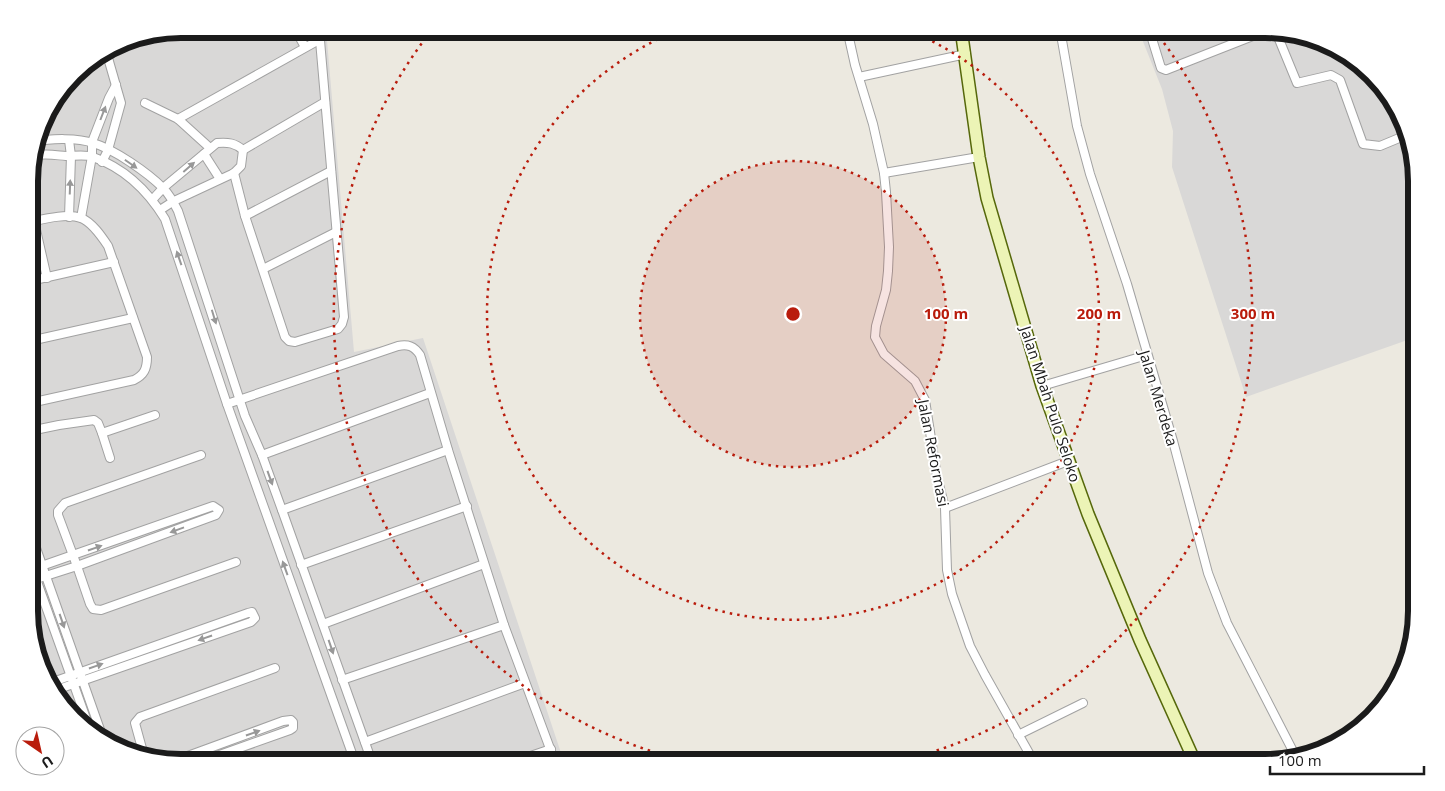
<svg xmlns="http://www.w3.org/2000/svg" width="1445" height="791" font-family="'Open Sans',sans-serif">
<rect width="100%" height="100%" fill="#ece9e0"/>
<!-- residential -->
<g fill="#d9d8d7">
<polygon points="181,29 326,29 354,352 423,338 564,762 180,762 105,742 55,695 30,630 30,161 45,113 80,67 123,40"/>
<polygon points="1138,29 1265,29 1340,49 1391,97 1416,170 1416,337 1246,397 1172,167 1173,131 1162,89"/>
</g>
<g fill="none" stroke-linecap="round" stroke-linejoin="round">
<defs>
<g id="street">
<polyline points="295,29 305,47"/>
<polyline points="847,29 855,65 873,124 884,173 886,192 889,247 888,271 886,290 876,326 875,337 884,354 915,381 925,400 937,477 945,508 947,570 952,594 970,646 985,675 1034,762"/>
<polyline points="1060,29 1077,126 1090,174 1127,284 1173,441 1208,573 1227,623 1295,755"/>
<polyline points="1149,29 1161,68 1166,70 1268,30"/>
<polyline points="1276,32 1297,83 1331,75 1340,80 1363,144 1380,146 1404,136"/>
<polyline points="210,35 221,29"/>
<polyline points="859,77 966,54"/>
<polyline points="145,103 178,119 210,148"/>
<polyline points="178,119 319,40"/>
<path d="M36,142C50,138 79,138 93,143C114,149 148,173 163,188C170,195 174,203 178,211L245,416L262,455L282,510L372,762"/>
<polyline points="243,150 325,102"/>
<polyline points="204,154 220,179"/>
<path d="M32,156C43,153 54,155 66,156C74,156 86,154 93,157C124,168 148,191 165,219L227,404L355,762"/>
<polyline points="102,162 108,150 121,103 106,51"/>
<polyline points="234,173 245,216 285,337 289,341 295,342 338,329 342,324 344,317 319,29"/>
<polyline points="884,173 979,157"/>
<path d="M153,199L163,188L217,143C228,142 235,143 243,150L241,166L234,173L174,201L160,210"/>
<polyline points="245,216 331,171"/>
<polyline points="69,217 71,156 69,140"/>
<polyline points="81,218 92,156 92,142 109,98 116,85"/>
<polyline points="34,221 47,278"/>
<path d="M30,222C44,219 67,213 81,218C92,222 102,237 108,246L147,357C147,369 144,375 134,380L30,403"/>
<polyline points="263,269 336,232"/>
<polyline points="30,281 114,262"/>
<polyline points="30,341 133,318"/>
<polyline points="1042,386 1147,355"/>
<path d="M227,404L398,346C408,344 414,346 420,355L448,450L504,625L555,762"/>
<polyline points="30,431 59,425 94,420 98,423 102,433 155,415"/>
<polyline points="102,433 110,458"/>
<polyline points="201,455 65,503 58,511 58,515 77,566 90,604 93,609 101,610 236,562"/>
<polyline points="262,455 430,393"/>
<polyline points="945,508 1068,461"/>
<polyline points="282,510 448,450"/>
<polyline points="30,531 104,741"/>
<polyline points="30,562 89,727"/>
<polyline points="301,565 467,506"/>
<polyline points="30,570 213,506 219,510 216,515 77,566 30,581"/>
<polyline points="323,624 484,564"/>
<polyline points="342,680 504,625"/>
<polyline points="50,683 248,613 252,612 255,618 251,622 53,691"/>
<polyline points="1018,735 1083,703"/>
<polyline points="365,742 525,683"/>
<polyline points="143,752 135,723 140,717 275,668"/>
<polyline points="174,761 283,721 291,720 293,722 293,728 290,730 200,762"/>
<polyline points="513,762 551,749"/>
</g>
<polyline id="secondary" points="961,29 979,157 987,198 1042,386 1088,514 1140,640 1195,762"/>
</defs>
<!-- street casing -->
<use href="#street" stroke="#a2a2a2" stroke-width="10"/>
<!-- secondary casing -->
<use href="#secondary" stroke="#56680b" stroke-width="14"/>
<!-- street -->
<use href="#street" stroke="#fff" stroke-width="8"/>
<!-- secondary -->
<use href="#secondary" stroke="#ecf4b6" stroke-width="11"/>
</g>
<!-- one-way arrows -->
<defs><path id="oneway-solid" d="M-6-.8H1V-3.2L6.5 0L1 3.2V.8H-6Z" transform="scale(1.25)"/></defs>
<g fill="#989898">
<use href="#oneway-solid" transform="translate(103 113) rotate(-69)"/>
<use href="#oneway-solid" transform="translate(131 164) rotate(35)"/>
<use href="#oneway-solid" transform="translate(189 167) rotate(-41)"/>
<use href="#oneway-solid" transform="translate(70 187) rotate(-88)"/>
<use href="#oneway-solid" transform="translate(179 258) rotate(-109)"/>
<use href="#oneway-solid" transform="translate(214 317) rotate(73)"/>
<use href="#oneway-solid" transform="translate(270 478) rotate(70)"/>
<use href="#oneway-solid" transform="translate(177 530) rotate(160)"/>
<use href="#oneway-solid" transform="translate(95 548) rotate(-19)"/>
<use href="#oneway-solid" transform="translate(285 568) rotate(-110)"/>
<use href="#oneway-solid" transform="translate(62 621) rotate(71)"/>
<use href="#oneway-solid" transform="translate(205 638) rotate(161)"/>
<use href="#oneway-solid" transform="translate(331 647) rotate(71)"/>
<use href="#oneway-solid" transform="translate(96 666) rotate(-19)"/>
<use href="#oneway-solid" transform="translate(253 733) rotate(-19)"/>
</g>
<!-- distance rings -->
<circle cx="793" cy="314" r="153" fill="#b91c0c" fill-opacity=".12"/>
<g fill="none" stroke="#b91c0c" stroke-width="2.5" stroke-dasharray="2.5 5">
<circle cx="793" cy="314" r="153"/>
<path d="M905 29A306 306 0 1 1 681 29"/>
<path d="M686 761A460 460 0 0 1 431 31M1155 31A460 460 0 0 1 900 761"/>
</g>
<g text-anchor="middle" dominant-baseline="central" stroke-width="4" stroke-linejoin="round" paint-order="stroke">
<!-- street labels -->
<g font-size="15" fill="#1b1b1b" stroke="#fff">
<text transform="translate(1159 398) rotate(73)">Jalan Merdeka</text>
<text transform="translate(1051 404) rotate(72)">Jalan Mbah Pulo Seloko</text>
<text transform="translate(934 453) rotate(79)">Jalan Reformasi</text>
</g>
</g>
<!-- crop -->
<path d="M0 0H1445V791H0ZM181 38H1265A143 143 0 0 1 1408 181V611A143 143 0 0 1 1265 754H181A143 143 0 0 1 38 611V181A143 143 0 0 1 181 38Z" fill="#fff" fill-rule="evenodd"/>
<path fill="none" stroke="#1b1b1b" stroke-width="6" d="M181 38H1265A143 143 0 0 1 1408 181V611A143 143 0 0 1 1265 754H181A143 143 0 0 1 38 611V181A143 143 0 0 1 181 38Z"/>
<circle cx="793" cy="314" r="8" fill="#b91c0c" stroke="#fff" stroke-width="2.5"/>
<g font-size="15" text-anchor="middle" font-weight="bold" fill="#b91c0c" stroke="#fff" stroke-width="4" stroke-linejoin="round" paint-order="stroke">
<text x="946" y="319">100 m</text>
<text x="1099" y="319">200 m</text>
<text x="1253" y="319">300 m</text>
</g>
<!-- north arrow -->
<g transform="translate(40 751) rotate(146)"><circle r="24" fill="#ffffff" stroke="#a4a4a4"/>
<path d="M0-4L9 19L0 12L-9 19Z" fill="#b91c0c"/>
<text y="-8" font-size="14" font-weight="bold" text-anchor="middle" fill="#1b1b1b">U</text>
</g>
<!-- scale -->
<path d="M1270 766v8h154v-8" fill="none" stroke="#1b1b1b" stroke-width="2.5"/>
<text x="1278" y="766" font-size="15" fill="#1b1b1b" stroke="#ffffff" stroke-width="4" paint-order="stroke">100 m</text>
</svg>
